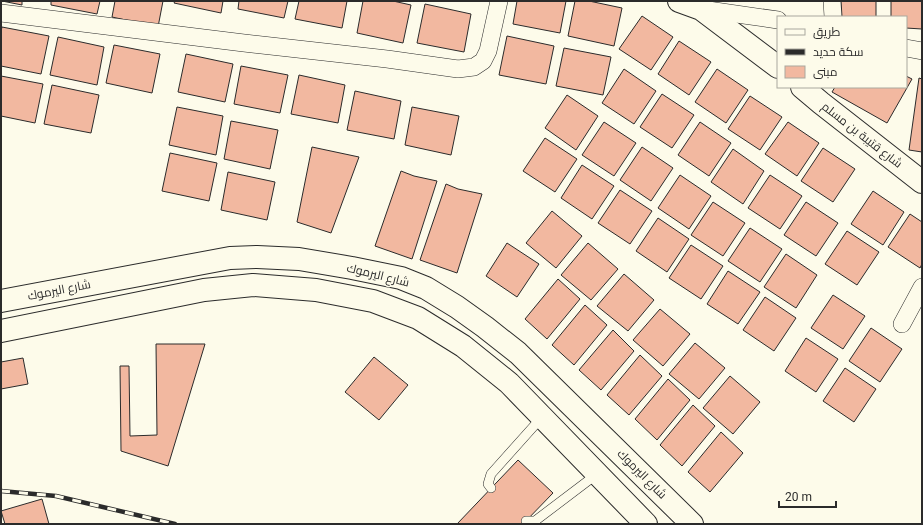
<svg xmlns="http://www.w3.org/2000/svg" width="923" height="525" font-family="Roboto,Cairo,sans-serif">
<rect width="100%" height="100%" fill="#fdfbea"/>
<!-- building -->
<g fill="#f2b8a0" stroke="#2b2b2b">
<polygon points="2,1 22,1 22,5"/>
<polygon points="51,1 100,1 97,14 51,5"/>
<polygon points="115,1 163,1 158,27 112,17"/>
<polygon points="175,1 223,1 221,13 174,3"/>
<polygon points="239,1 288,1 284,18 238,9"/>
<polygon points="299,1 347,1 342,28 295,19"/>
<polygon points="363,1 393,1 411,5 403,43 357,33"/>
<polygon points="517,1 566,1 560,33 513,24"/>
<polygon points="575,1 589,1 622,8 614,46 568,36"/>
<polygon points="841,1 876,1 876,17 842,17"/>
<polygon points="891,1 922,1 922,29 906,28 906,17 891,17"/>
<polygon points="425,4 471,14 464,52 417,43"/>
<polygon points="642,16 673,37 651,70 619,49"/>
<polygon points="2,27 49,36 41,74 1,66 1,31"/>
<polygon points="507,36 554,46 546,84 499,75"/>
<polygon points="58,37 104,47 97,85 50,75"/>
<polygon points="679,41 711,62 689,95 658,74"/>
<polygon points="114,45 160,54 152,93 106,83"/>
<polygon points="564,48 611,57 603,95 556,86"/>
<polygon points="186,54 233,64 225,102 178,92"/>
<polygon points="241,66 288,75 280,113 234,104"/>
<polygon points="624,69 656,91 634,124 602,103"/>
<polygon points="717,69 748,90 726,123 695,102"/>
<polygon points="299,75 345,85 338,123 291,114"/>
<polygon points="1,76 43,84 35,123 1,116"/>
<polygon points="906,76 912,79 887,123 832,92 835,87 906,87"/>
<polygon points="919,78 922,79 922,152 909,150"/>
<polygon points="52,85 99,95 91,133 44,124"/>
<polygon points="355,91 401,101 394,139 347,130"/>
<polygon points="662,94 694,115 672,148 640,127"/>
<polygon points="567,95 598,116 576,150 545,128"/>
<polygon points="750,96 782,117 760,150 728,129"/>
<polygon points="177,107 223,116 216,155 169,145"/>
<polygon points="412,107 459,116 451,155 405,145"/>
<polygon points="231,121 278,130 270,169 224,159"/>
<polygon points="604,122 636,143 614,176 582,155"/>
<polygon points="700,122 731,143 709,176 678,155"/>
<polygon points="788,122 819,143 797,176 765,154"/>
<polygon points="545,138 577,159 555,192 523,171"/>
<polygon points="312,147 359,157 331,233 297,222"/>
<polygon points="642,147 673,168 651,201 620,180"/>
<polygon points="823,148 855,169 833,202 801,181"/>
<polygon points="733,149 764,171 743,204 711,182"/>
<polygon points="170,153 217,163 209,201 162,191"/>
<polygon points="582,165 614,186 592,219 561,198"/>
<polygon points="401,171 414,176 437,181 412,259 375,246"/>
<polygon points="228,172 275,182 267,220 221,210"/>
<polygon points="680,175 711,196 689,229 658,208"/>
<polygon points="770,175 802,196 780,229 748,208"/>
<polygon points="446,184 458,189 482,194 457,273 420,260"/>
<polygon points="620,190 652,211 630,244 598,223"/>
<polygon points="873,191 904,212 883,245 851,224"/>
<polygon points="713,202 745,223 723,256 691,235"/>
<polygon points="806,202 838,223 816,256 784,235"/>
<polygon points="552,211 582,236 556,268 526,243"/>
<polygon points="910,214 922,222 922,264 920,268 888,247"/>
<polygon points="658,218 689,239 667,272 636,251"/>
<polygon points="750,228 782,249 760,282 728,261"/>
<polygon points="847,231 879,252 857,285 825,264"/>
<polygon points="507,243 539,264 517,297 486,276"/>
<polygon points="588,243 618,269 591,300 561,275"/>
<polygon points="691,245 723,266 701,299 669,278"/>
<polygon points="786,254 817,275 796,308 764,287"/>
<polygon points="728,271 760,292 738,324 707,304"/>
<polygon points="624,274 654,300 628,331 597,306"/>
<polygon points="558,279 580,299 547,339 525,319"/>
<polygon points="833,295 865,316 843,349 811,328"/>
<polygon points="765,297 796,318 774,351 743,330"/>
<polygon points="585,305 607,325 574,365 552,345"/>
<polygon points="660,309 690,334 663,366 633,340"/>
<polygon points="871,328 902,349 880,382 849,361"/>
<polygon points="613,330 634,351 601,390 579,370"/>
<polygon points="806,338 838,359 816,392 785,371"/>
<polygon points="695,343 725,368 699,399 669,374"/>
<polygon points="156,344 205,344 168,466 121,451 120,366 129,366 130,436 157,435"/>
<polygon points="640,355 662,376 629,415 607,395"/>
<polygon points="374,357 408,385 379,420 345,392"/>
<polygon points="23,358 28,384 1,389 1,362"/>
<polygon points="845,368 876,389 854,422 823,401"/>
<polygon points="730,376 760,402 733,434 703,408"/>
<polygon points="668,379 690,400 657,440 635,419"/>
<polygon points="693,405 715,426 682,466 660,445"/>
<polygon points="721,432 743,453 710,492 688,472"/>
<polygon points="518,460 553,493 523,524 457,524"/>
<polygon points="42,499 49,524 5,524 1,511"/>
</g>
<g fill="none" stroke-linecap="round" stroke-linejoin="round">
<defs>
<g id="service">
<polyline points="491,488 488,484 491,474 542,417"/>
<polyline points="526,521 535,521 597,474"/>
</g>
<g id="minor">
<polyline points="832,1 833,17"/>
<polyline points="701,9 778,20"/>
<polyline points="1,13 244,43 387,59 458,69 474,67 483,61 488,51 499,1"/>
<polyline points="906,48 922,51"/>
<polyline points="902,324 922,287"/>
</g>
<g id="tertiary">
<polyline points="679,1 701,9 778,67"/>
<polyline points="802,87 821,103 922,182"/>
</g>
<g id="trunk">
<polyline points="1,301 230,258 257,257 299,259 352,268 401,278 426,288 457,307 485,327 518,353 692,524"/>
<polyline points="1,331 204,290 253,285 316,290 373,301 418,318 463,346 509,383 646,524"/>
</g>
</defs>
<!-- service casing -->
<use href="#service" stroke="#2b2b2b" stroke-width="10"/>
<!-- minor casing -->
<use href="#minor" stroke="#2b2b2b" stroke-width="18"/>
<!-- tertiary casing -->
<use href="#tertiary" stroke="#2b2b2b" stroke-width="24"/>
<!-- trunk casing -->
<use href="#trunk" stroke="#2b2b2b" stroke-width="24"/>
<!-- service -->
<use href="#service" stroke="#fdfbea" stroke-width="9"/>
<!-- minor -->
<use href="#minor" stroke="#fdfbea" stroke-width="17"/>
<!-- tertiary -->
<use href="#tertiary" stroke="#fdfbea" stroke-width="22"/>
<!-- trunk -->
<use href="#trunk" stroke="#fdfbea" stroke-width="22"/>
<defs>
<polyline id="rail" points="1,491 56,496 175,524"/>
</defs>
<!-- rail casing -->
<use href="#rail" stroke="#2b2b2b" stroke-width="4.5"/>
<!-- rail -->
<use href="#rail" stroke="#fdfbea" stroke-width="3" stroke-dasharray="9" stroke-linecap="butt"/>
</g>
<g text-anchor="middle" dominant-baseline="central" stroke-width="3" stroke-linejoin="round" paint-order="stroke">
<!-- street labels -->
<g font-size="12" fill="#2b2b2b" stroke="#fdfbea">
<text transform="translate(862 135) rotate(38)">شارع قتيبة بن مسلم</text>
<text transform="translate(378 275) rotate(14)">شارع اليرموك</text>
<text transform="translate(59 290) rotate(-11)">شارع اليرموك</text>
<text transform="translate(642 474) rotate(45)">شارع اليرموك</text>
</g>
</g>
<!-- border -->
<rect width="923" height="525" fill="none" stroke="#2b2b2b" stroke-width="4"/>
<!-- legend -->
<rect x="777" y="16" width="130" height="72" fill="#fdfbea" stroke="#a9a89e"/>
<rect x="785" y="29" width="20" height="6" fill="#fdfbea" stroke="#a9a89e"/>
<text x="813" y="36" font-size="12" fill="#2b2b2b">طريق</text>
<rect x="785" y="49" width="20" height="6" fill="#2b2b2b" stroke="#a9a89e"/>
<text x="813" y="56" font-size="12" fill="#2b2b2b">سكة حديد</text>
<rect x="785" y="66" width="20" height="12" fill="#f2b8a0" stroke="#a9a89e"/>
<text x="813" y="76" font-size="12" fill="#2b2b2b">مبنى</text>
<!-- scale -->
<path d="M779 501v6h57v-6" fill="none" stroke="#2b2b2b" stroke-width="2"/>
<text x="785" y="501" font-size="12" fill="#2b2b2b" stroke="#fdfbea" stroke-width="3" paint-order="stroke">20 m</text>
</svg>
